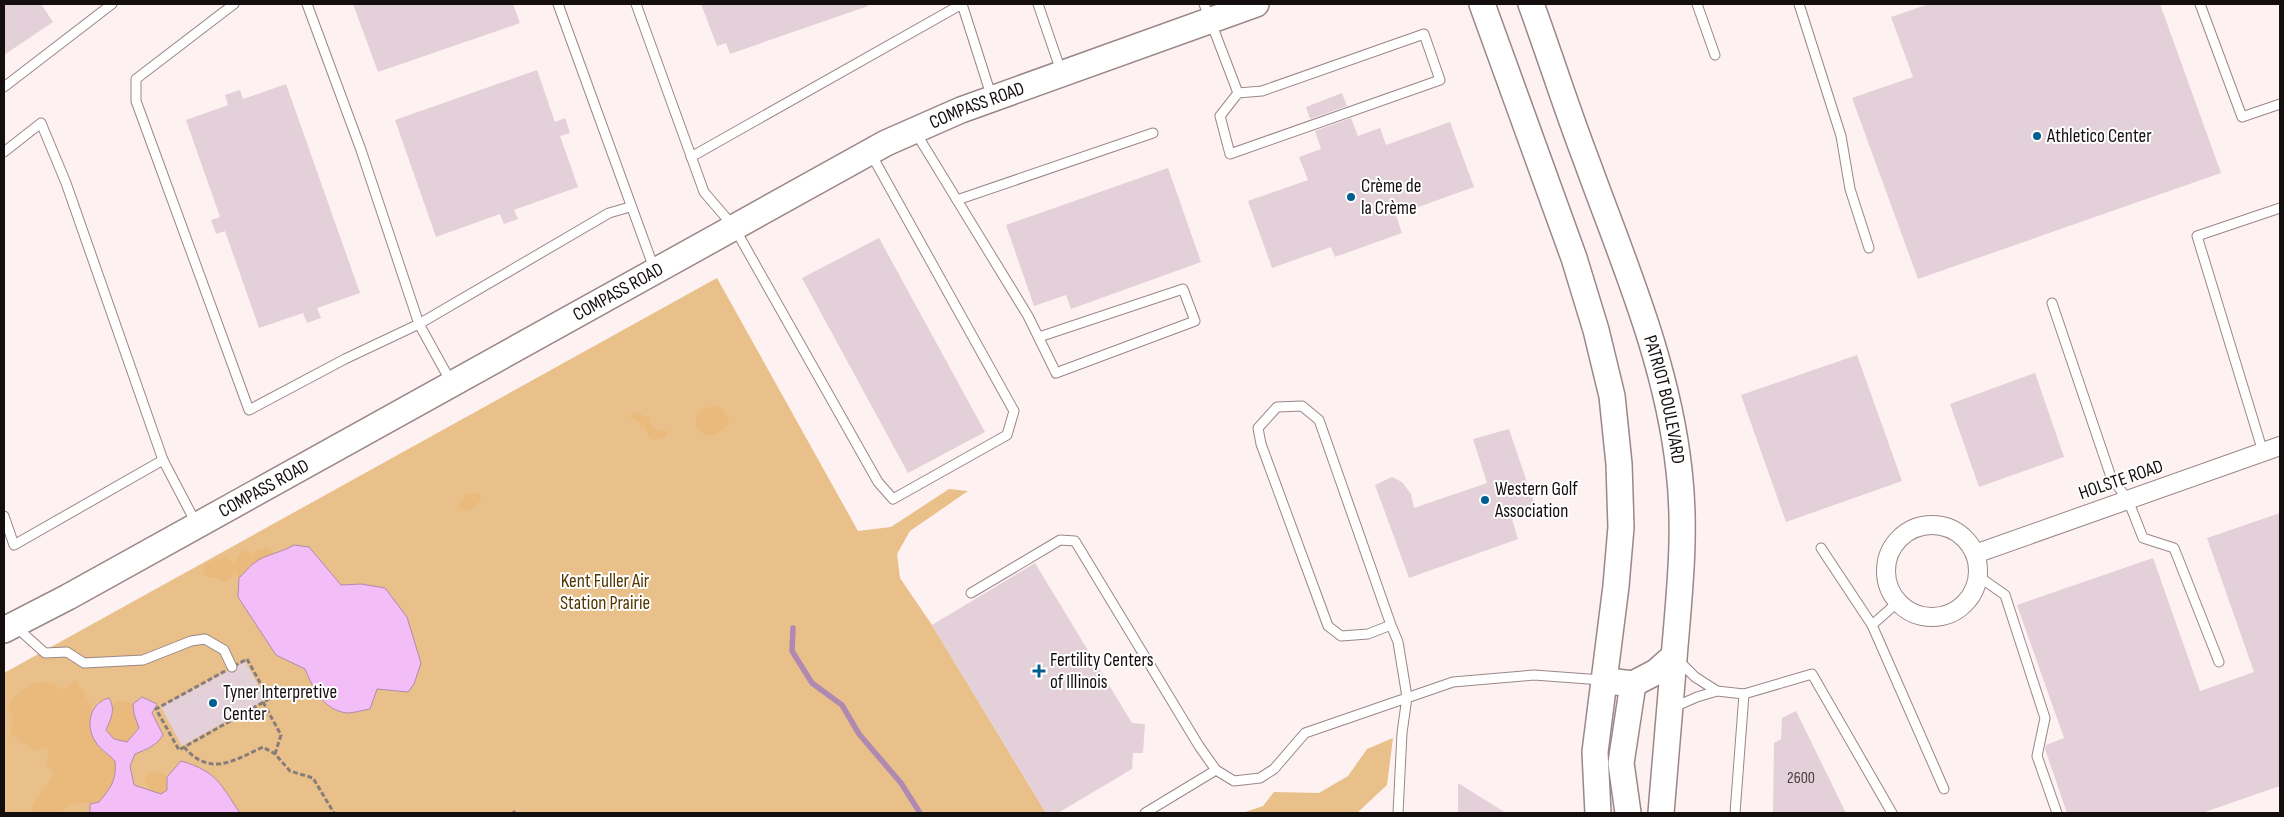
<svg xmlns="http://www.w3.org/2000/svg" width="2284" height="817" font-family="'Sofia Sans Condensed',sans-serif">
<rect width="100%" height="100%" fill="#fef1f1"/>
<!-- green -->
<g fill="#e9c089">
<polygon points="717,278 858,531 891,527 949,489 968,491 910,531 897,554 900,578 932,625 1046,813 4,813 4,673"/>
<polygon points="1393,738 1387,785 1357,813 1242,813 1263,806 1274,792 1319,793 1348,776 1367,749"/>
</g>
<!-- forest -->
<g fill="#e9ba7b">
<polygon points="718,405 730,422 716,435 705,435 695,426 698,413 709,407"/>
<path d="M637,412L648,418C651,430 655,430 667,431V436L654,440L649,438L645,426L630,417Z"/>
<polygon points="478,493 482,499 469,511 457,507 466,494"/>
<polygon points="267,548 274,553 254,563 239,578 234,569 234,573 228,581 222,581 218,577 207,577 203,570 206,563 216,559 227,557 234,565 241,552 247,550 251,555 257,550"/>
<path d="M76,680L92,708L90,721L102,751L115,761L116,773L112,787L99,802C84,805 72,799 61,813H31C33,796 52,787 53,771L47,768L48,747L35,751L11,735L12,715L8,706C19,686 43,673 62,690Z"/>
<path d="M123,701L133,704L134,714L139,728L127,742L114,739L106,730C110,722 112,708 115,702Z"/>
<polygon points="151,772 162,773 167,777 167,790 161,794 150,791 145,782 146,776"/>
</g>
<!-- water -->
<g fill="#f3bef8" stroke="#b089b2">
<path d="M294,545L309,547L341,585L361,584L385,588L407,617L421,663L414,684L408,692L377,689L370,709C363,710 354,713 347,713C323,710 313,688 305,669L276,655L238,597L239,578C244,573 249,567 254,563C266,554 281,553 294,545Z"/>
<path d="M142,697L157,704L152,713L163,735C156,746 147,749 135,754L130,766L134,785L161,794L167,790V777L181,761C218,772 220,784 240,813H90V804L99,802C111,788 117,779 115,761C108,753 100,750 95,741C85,725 90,703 109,698C116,710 111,718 106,730L114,739L127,742L139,728L134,714L133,704Z"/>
</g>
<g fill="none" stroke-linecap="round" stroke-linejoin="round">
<!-- stream -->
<polyline stroke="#b089b2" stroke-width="5.5" points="793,628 792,651 812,683 842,705 859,734 901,783 920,813"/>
</g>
<!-- building -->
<g fill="#e4d0d8">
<polygon points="4,4 41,4 53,22 4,55"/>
<polygon points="353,4 513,4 520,23 378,72"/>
<polygon points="701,4 868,4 868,6 730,54 726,43 717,46"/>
<polygon points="1929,4 2160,4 2221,173 1918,279 1852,98 1913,77 1891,17"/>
<polygon points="537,70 555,122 565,118 570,133 560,136 578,187 514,210 518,219 504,224 500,214 436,237 395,120"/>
<polygon points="286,84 360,293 317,308 321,318 307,323 303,313 259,328 225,231 216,234 211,220 220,217 186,120 228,105 225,95 240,90 243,99"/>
<polygon points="1342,93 1347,106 1310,119 1306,107"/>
<polygon points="1351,118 1358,136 1380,128 1386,145 1450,122 1474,187 1396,215 1402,233 1335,257 1331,247 1272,268 1248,201 1308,180 1299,157 1321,149 1315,131"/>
<polygon points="1168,168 1201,262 1071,309 1066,295 1034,306 1006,225"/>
<polygon points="879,238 985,432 908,473 802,278"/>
<polygon points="1857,355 1902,481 1786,522 1741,395"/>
<polygon points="2035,373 2064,457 1979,487 1950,404"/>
<polygon points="1509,429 1535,506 1511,516 1518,539 1409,578 1375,485 1392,477 1402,482 1411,494 1414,508 1487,483 1473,439"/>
<polygon points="2280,513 2280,786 2202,813 2067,813 2045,749 2046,745 2064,738 2017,605 2153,558 2200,691 2254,672 2207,538"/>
<polygon points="1035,563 1132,723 1145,724 1143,753 1133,753 1132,769 1058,813 1046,813 932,625"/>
<polygon points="245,661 266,699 182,746 161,707 227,671 235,672 238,665"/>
<polygon points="1796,711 1846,813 1773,813 1774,743 1781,739 1782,718"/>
<polygon points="1458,783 1506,813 1458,813"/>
</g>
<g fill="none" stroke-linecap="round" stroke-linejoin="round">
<defs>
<g id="lane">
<polyline points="234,4 136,79 136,101 249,410 345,359 419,324 361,150 307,4"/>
<polyline points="558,4 655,271"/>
<polyline points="636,4 704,192 734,227 878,482 893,499 1007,435 1014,411 871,154"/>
<polyline points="1038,4 1062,74"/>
<polyline points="1204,4 1238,93 1220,116 1230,154 1440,80 1424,34 1262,91 1238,93"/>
<polyline points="1697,4 1715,55"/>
<polyline points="1799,4 1841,136 1850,189 1869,248"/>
<polyline points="2200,4 2242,117 2280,104"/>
<polyline points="4,87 112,4"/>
<polyline points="916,133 1028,316 1056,373 1195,321 1183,289 1039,337"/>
<polyline points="4,152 41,123 66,183 163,460"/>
<polyline points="691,157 962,4 992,98"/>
<polyline points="957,200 1153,133"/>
<polyline points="2052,303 2111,477 2128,500 2143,538 2174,548 2219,662"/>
<polyline points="451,382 419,324 609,213 630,207"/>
<polyline points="2263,452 2197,236 2280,208"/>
<polyline points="4,516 14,545 163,460 197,525"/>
<polyline points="1821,548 1872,625"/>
<polyline points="1978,576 2005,595 2045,718 2037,756 2057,813"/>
<polyline points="971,593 1060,540 1075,541 1199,746 1216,770 1234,781 1260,778 1274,769 1305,733 1453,682 1534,675 1602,680"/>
<polyline points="1898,602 1872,625 1944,789"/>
<polyline points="1391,625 1368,634 1341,636 1328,626 1261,444 1258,428 1277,407 1302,406 1319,420 1391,625 1398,642 1407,697 1402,733 1398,813"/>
<polyline points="16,627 45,653 67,652 84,663 143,660 191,641 205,639 224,650 232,667"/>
<polyline points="1717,691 1744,694"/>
<polyline points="1672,708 1697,697 1717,691 1695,677 1679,661"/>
<polyline points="1145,813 1216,770"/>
<polyline points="1735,813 1744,694 1812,674 1892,813"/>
</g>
<g id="street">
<circle cx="1932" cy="571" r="46"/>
<polyline points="1975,554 2280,446"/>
</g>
<g id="secondary">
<polyline points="1482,4 1574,258 1596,330 1612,396 1619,464 1621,527 1616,586 1595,752 1598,813"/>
<path id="s1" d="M1531,4C1550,56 1567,110 1587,162C1624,264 1667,361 1679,470C1686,529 1680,588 1675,646C1670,702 1666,758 1661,813"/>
<path id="s2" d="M4,630L68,597L886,143L961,110L1256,4"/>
<polyline points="1616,682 1633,684 1656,672 1674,656"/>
<polyline points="1628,813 1621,763 1633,684"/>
</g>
</defs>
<!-- lane casing -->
<use href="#lane" stroke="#9b8787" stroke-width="11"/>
<!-- street casing -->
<use href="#street" stroke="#9b8787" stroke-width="20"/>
<!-- secondary casing -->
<use href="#secondary" stroke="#9b8787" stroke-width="28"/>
<!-- path -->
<g stroke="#877d7d" stroke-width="3" stroke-dasharray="5 2.5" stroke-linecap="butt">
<polygon points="247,659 269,699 179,750 156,709"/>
<polyline points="263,702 281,735 275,754"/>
<path d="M184,747C210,777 233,761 263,747L275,754L290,771L313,778L334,813"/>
<polyline points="513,811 515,813"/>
</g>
<!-- lane -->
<use href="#lane" stroke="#fff" stroke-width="9"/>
<!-- street -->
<use href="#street" stroke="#fff" stroke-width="18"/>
<!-- secondary -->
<use href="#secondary" stroke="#fff" stroke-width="25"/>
</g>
<!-- markers -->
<g fill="#005f8f" stroke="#fff" stroke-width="2">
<circle cx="2037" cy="136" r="5"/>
<circle cx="1351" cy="197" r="5"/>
<circle cx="1485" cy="500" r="5"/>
<path d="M1036.5 663.5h5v5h5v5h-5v5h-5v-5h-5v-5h5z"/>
<circle cx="213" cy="703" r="5"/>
</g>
<g text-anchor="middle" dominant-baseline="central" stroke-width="4" stroke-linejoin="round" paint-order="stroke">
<!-- number labels -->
<g font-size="16" fill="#493e40">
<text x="1801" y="778">2600</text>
</g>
<!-- street labels -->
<g font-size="19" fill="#150e0e" stroke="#fff">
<text stroke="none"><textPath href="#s2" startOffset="1106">COMPASS ROAD</textPath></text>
<text stroke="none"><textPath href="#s2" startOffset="701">COMPASS ROAD</textPath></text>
<text stroke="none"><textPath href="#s1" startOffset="418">PATRIOT BOULEVARD</textPath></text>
<text transform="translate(2121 480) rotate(-19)">HOLSTE ROAD</text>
<text stroke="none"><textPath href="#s2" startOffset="296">COMPASS ROAD</textPath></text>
</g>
<!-- poi labels -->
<g font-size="19" fill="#150e0e" stroke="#fff" text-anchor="start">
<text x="2047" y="136">Athletico Center</text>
<text x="1361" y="186">Crème de<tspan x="1361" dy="22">la Crème</tspan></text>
<text x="1495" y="489">Western Golf<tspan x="1495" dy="22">Association</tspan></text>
<text x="1050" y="660">Fertility Centers<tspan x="1050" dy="22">of Illinois</tspan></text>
<text x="223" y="692">Tyner Interpretive<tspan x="223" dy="22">Center</tspan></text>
</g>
<!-- park labels -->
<g font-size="19" fill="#533500" stroke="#fff">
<text x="605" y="581">Kent Fuller Air<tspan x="605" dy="22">Station Prairie</tspan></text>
</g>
</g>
<!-- border -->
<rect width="2284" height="817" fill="none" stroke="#150e0e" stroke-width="10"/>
</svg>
